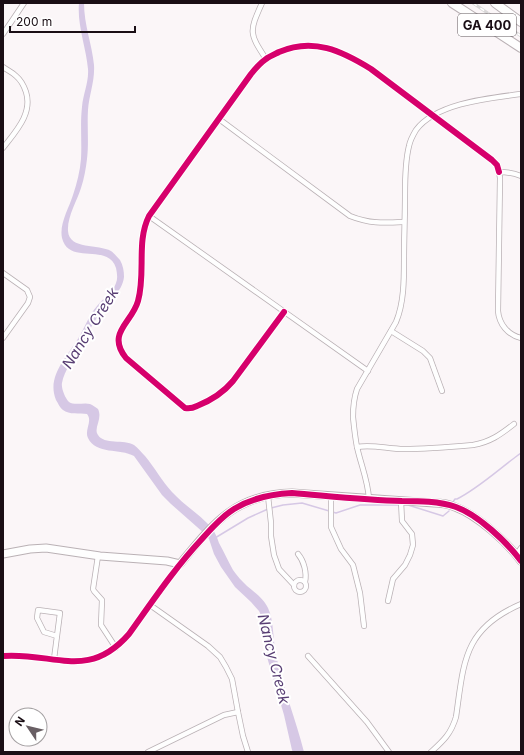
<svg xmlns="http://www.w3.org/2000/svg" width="524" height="755" font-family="Inter,sans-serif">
<rect width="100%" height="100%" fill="#fbf6f8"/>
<!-- water -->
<path fill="#d6c8e5" d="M79,3H84C84,25 92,44 94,65C95,81 89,95 88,110C87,126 89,143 87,159C86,168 84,179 81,188C77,201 67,217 68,231C69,250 99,244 111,251C114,253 117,257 120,260C123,265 124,271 124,277C122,293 109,299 101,311C94,322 87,334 81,345C75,356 64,371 62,383C61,388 65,398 69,402C75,406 84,402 90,404C93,405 95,407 98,409C103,419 93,428 98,435C104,445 124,439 134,445C138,448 142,453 145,456C155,468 162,481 172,492C184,505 199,514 211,527C215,532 217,537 219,543C224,552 228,561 233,570C237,576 242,581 247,586C254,592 264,599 268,608C274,620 273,642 276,655C283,688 296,720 304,752H293L292,750L284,715L267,657L264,629L262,617L259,611L251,602L235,587L221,567L214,554L209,539L205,534L171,504L162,495L134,456C120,448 96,455 88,438C84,430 93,421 87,414C80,413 69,415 63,410C60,408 58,403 56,400C46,376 68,356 79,337C85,327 89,315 97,306C103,298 113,293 116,283C118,278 117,273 116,268C108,242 69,266 62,238C59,224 69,208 73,195C77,183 80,171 81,159C82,142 80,124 82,107C83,94 89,82 88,69C86,47 77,25 79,3Z"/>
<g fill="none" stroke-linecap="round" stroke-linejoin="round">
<!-- stream -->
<g stroke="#d6c8e5" stroke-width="1.5">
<path d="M453,502L455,499H457C479,488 500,468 521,453"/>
<polyline points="271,508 283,505 302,503 336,513 360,505 408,505 443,516 449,511"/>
<polyline points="215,538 248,518 268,509"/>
</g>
<defs>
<g id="street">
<path d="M262,3C249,32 249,33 266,59"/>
<polyline points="3,34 24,3"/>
<path d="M3,67C7,70 12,72 16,76C21,80 24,86 26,92C33,114 15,132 3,148"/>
<path d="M219,119L350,216C370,224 384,223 404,222"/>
<path d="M521,176C514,173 508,172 499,172L500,178L498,311C499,324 508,335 521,338"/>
<polyline points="149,216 368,371"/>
<polyline points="3,273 27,290 30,297 28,303 3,338"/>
<path d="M284,312L233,381C223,393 212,400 197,406C193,408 190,409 185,408L126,358C106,333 132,323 138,301C146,273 136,242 149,216L251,74C255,69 260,63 266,59C270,56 275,54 279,52C313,37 342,51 371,69L492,160L497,165L499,172"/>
<polyline points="391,331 423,351 430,358 442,391"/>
<path d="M357,447C372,444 388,449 404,449C427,449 450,447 473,445C490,442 500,435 514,424"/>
<polyline points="268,496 271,523 271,536 274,555 279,569 294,585"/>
<polyline points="331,496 331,527 341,549 353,565 360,593 364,626"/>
<path d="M369,499C368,481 361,465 357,447C355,437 354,427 353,417C353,407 354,398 357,389L396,322C404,303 404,280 404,259C404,238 405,216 405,195C405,179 405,162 409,146C410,141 413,135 416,130C436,103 490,98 521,94"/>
<path d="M298,554C304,561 307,573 305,582"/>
<polyline points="516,555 521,548"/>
<polyline points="98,556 93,589 94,591 102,600 101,625 116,648"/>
<circle cx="300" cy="586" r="6"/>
<polyline points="388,601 393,579 405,565 410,555 413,545 412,534 402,521 401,501"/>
<polyline points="150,605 208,646 220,657 226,667 232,679 238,712 243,736 248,752"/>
<path d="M3,656C54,652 88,681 129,634L180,564"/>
<polyline points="308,656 367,722 389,752"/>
<polyline points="54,659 60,613 38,610 37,618 44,632 57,636"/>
<polyline points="148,752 224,715 238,712"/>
<path d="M431,752C443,741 451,734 456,717C464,662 463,629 521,604"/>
</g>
<path id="secondary" d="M3,554L30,549L46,548L100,556L167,561L180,564C213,524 235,494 292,493L434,503C441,503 449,504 455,507C477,515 507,542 521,561"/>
<g id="highway">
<polyline points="452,3 521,48"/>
<polyline points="495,3 521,22"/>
</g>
</defs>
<!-- street casing -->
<use href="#street" stroke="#bab1b5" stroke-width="6"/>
<!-- secondary casing -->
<use href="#secondary" stroke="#bab1b5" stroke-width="9"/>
<!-- highway casing -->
<use href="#highway" stroke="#bab1b5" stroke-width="10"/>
<!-- street -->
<use href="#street" stroke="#fefefe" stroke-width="4.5"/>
<!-- secondary -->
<use href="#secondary" stroke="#fefefe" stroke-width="7"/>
<!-- highway -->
<use href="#highway" stroke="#fefefe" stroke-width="8"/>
<defs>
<polyline id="rail" points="473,3 521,36"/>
</defs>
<!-- rail casing -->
<use href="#rail" stroke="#d9d7d8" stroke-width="3"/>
<!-- rail -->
<use href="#rail" stroke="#fff" stroke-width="1.5" stroke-dasharray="4.5" stroke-linecap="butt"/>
<defs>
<g id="cycleway">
<path d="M284,312L233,381C223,393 212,400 197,406C193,408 190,409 185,408L126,358C106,333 132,323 138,301C146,273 136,242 149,216L251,74C255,69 260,63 266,59C270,56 275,54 279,52C313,37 342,51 371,69L492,160L497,165L499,172"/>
<path d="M3,656C54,652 88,681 129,634C152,602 174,569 201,540C211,529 221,517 234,509C252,498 272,494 292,493C329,496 365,500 402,501C419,501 439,501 456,507C478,515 507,542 521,561"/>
</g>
</defs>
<!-- cycleway casing -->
<use href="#cycleway" stroke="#fff" stroke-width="8"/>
<!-- cycleway -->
<use href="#cycleway" stroke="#d6006c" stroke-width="6"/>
</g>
<g text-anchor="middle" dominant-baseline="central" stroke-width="4" stroke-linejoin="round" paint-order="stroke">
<!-- shield labels -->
<rect fill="#fff" stroke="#5f565b" stroke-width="1" x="458" y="14" width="58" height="22" rx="3"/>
<g font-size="13" font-weight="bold" fill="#1a0e15">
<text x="487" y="25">GA 400</text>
</g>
<!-- water labels -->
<g font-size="15" font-style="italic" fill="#593f74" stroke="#fff">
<text transform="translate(90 328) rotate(-58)">Nancy Creek</text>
<text transform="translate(274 659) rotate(76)">Nancy Creek</text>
</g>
</g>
<!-- border -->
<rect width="524" height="755" fill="none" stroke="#1a0e15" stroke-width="8"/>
<!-- north arrow -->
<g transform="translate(28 727) rotate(305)"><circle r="19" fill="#ffffff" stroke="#a39fa1"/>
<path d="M0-3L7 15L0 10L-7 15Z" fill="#695f64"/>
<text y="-6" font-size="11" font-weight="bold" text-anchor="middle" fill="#1a0e15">N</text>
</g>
<!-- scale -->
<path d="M10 26v6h125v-6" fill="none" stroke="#1a0e15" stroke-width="2"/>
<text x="16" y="26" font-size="12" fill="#1a0e15" stroke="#ffffff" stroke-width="3" paint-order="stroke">200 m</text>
</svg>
